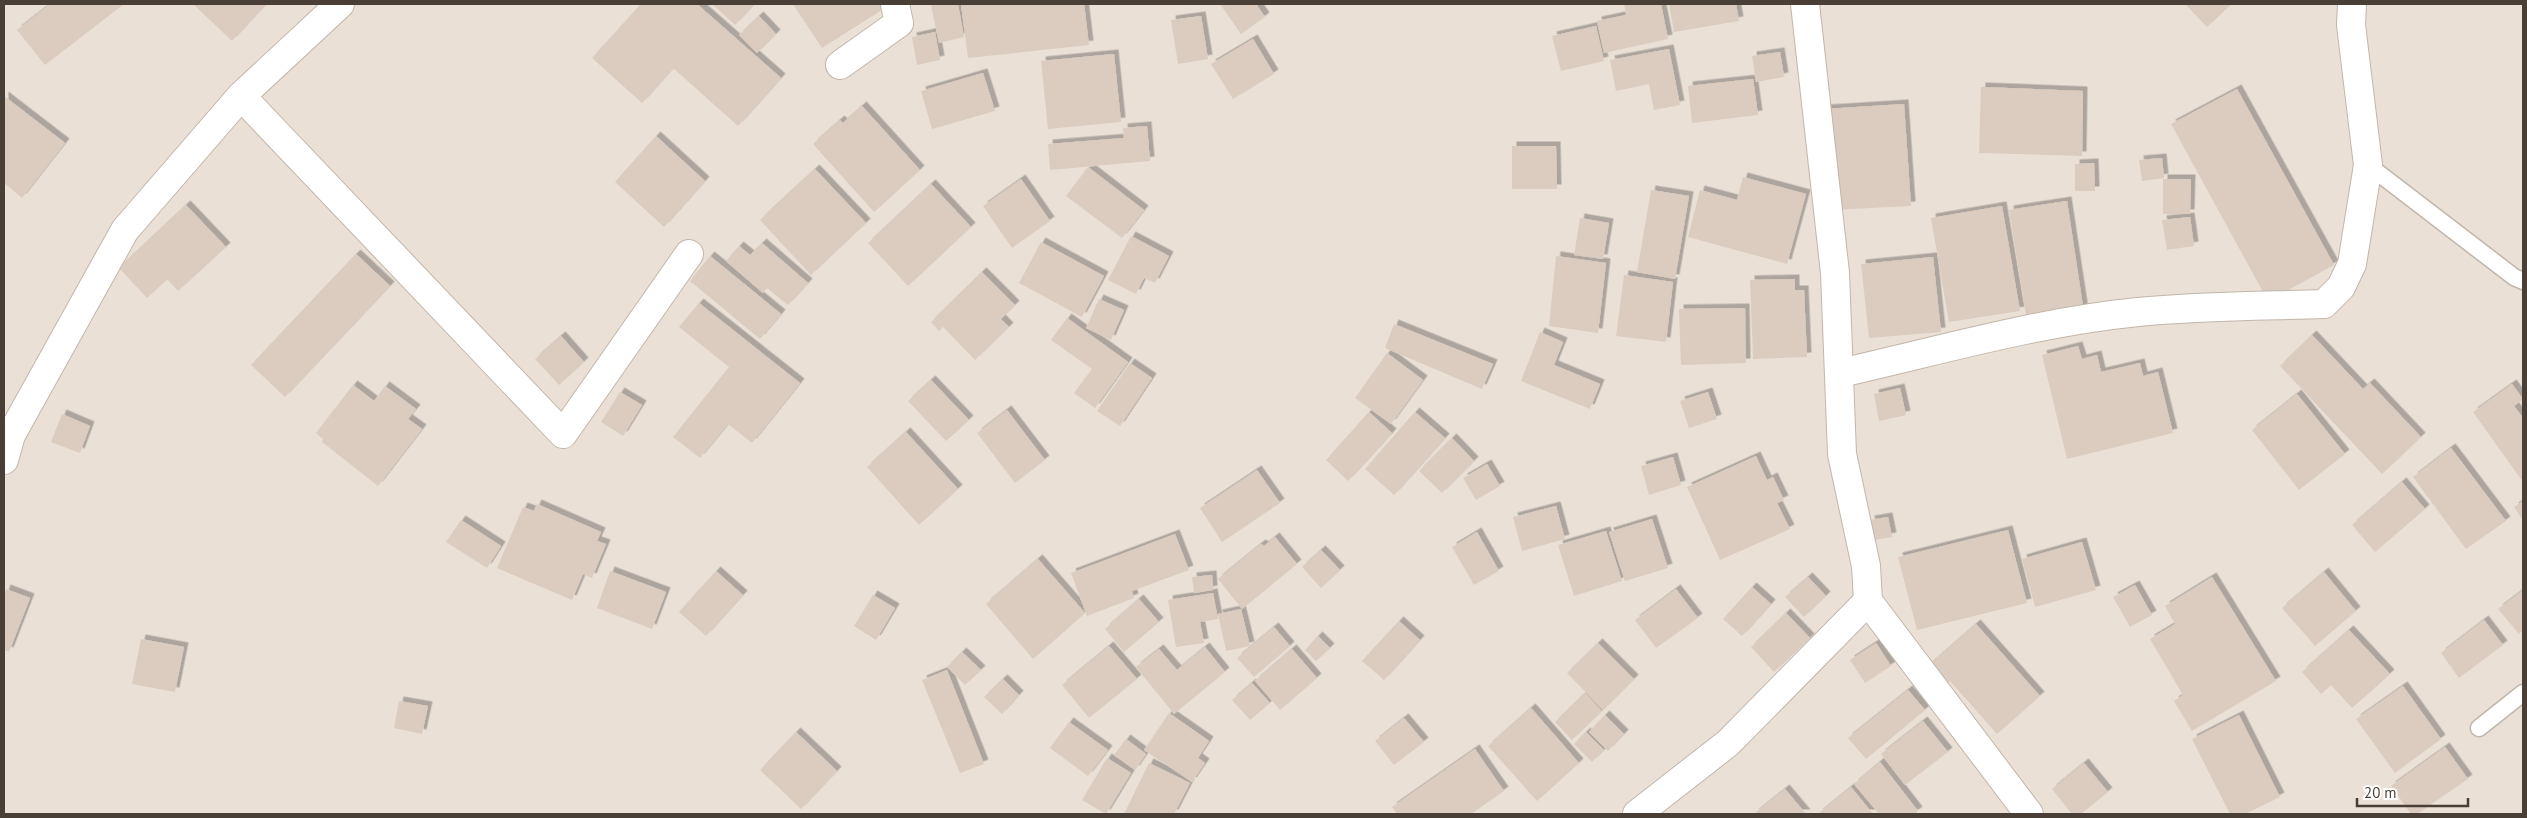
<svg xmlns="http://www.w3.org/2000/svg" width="2527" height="818" font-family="'PT Sans',sans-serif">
<defs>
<filter id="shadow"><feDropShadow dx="4.5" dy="-4.5" stdDeviation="0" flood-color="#0004"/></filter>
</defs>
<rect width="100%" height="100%" fill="#f6efe8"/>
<!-- residential -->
<rect fill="#eae0d6" x="4" y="4" width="2519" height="810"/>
<!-- building -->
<g fill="#dcccbf" filter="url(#shadow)">
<polygon points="50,4 124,4 45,65 17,30"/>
<polygon points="193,4 266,4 232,41"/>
<polygon points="641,4 697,4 781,78 738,126 673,68 642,103 592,58"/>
<polygon points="712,4 754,4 735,25"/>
<polygon points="793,4 882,4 885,8 822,48"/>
<polygon points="940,4 958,4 964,37 939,43 931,5"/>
<polygon points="961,4 1084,4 1089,45 968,58"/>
<polygon points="1220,4 1256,4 1265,17 1241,34"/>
<polygon points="1624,4 1661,4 1668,39 1604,53 1597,21 1626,15"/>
<polygon points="1669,4 1736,4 1739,21 1674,32"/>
<polygon points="2185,4 2231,4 2207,27"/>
<polygon points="759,16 776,34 757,53 739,35"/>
<polygon points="1201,16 1208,59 1178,64 1171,20"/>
<polygon points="1596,26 1604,61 1561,71 1552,36"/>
<polygon points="935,32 940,60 917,65 912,37"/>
<polygon points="1253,39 1274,74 1233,99 1211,64"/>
<polygon points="1669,49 1680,105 1654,110 1649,84 1616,91 1610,60"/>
<polygon points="1780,52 1784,77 1756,82 1752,56"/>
<polygon points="1114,54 1121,122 1048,129 1041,61"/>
<polygon points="983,73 995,111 932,129 921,91"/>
<polygon points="1753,79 1758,115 1692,123 1688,86"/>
<polygon points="1981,87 2083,91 2082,156 1979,153"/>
<polygon points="2237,89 2334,265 2268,301 2171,124"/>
<polygon points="4,96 65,143 22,198 4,183"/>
<polygon points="1904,104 1911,206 1832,210 1825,109"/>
<polygon points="862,106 920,170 874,212 813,144 840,120 843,123"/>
<polygon points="1147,126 1150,161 1050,170 1048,144 1124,138 1123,128"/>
<polygon points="656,136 705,181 664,227 615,182"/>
<polygon points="1512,146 1556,146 1557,189 1512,189"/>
<polygon points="2162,158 2164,178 2142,181 2139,160"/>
<polygon points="2094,163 2095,191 2075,191 2075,164"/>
<polygon points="1088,167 1144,210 1122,238 1066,196"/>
<polygon points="815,169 866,223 811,275 760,220"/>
<polygon points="1743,177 1806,194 1787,264 1688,237 1700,190 1737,200"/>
<polygon points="1021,179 1050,221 1012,248 983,206"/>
<polygon points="2163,179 2191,179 2190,214 2163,214"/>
<polygon points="931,184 971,227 908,286 868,243"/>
<polygon points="1651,190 1689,196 1675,279 1637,272"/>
<polygon points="2067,201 2084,313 2027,321 2009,210"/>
<polygon points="186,205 226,247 178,291 167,279 147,298 119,268"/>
<polygon points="2002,206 2020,311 1949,322 1931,218"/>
<polygon points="2190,217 2194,246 2167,250 2162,220"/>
<polygon points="1580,218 1609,223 1603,259 1574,255"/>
<polygon points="1131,236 1169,256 1155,283 1144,278 1136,294 1108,280"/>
<polygon points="1041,242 1104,276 1082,317 1019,283"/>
<polygon points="762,243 808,283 788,305 767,288 763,293 726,261 739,246 750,255"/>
<polygon points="356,254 390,286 285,397 251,365"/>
<polygon points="710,256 781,314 760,339 690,281"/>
<polygon points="1556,256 1606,263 1598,333 1549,326"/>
<polygon points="1933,257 1941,332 1869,338 1861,264"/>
<polygon points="982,272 1015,305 1001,319 1009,327 975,360 943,327 939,331 931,322"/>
<polygon points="1624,275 1673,282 1666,342 1616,336"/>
<polygon points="1795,279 1795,290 1804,290 1807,357 1753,359 1750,280"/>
<polygon points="1099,299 1124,310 1111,340 1086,328"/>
<polygon points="699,303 800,383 752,443 728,424 700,458 673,437 729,367 679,327"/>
<polygon points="1745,308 1746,363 1681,365 1679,309"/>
<polygon points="1067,318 1128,362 1095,408 1074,393 1092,369 1051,340"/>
<polygon points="1394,324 1493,364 1482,389 1385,348"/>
<polygon points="1540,332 1563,342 1554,365 1600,384 1590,409 1521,381"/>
<polygon points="2312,335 2363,389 2370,383 2421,437 2382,474 2280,366"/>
<polygon points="561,336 584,362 559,385 535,359"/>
<polygon points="2078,346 2082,359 2097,355 2101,372 2140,363 2143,376 2158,372 2173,433 2067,459 2042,355"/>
<polygon points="1387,353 1423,380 1391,424 1355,398"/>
<polygon points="1130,363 1152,378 1120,426 1097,411"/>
<polygon points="931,380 969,420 946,441 908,401"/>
<polygon points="2512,384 2523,399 2514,406 2523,418 2523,482 2473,412"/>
<polygon points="353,385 374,401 385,386 416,409 408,419 422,429 378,486 322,442 323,439 316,433"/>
<polygon points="1900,388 1906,415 1879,421 1874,394"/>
<polygon points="620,392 642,405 623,436 601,422"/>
<polygon points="1708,392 1717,419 1689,428 1680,401"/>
<polygon points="2297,394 2345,454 2299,490 2252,430"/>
<polygon points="1007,410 1045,460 1015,483 977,433"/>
<polygon points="1369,412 1392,433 1348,481 1326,460"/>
<polygon points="1415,412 1445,438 1394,495 1365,469"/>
<polygon points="62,414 90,426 80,453 51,442"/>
<polygon points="906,432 958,489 919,525 867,467"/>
<polygon points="1452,438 1474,461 1442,493 1419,471"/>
<polygon points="2451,448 2506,521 2466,549 2413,477"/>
<polygon points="1756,456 1767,480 1773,477 1784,500 1777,503 1790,529 1720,560 1687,487"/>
<polygon points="1673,457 1681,485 1649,495 1641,466"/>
<polygon points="1487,464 1500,486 1476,500 1463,478"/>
<polygon points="1257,470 1280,503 1222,542 1200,508"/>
<polygon points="2402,482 2425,509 2375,552 2352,525"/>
<polygon points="2523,501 2523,520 2514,507"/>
<polygon points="537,504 601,532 597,541 606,544 592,578 583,574 572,600 497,568 523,507 534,511"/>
<polygon points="1556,506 1565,539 1522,551 1513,517"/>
<polygon points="1888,517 1892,537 1874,540 1870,520"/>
<polygon points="1652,519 1668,568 1625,581 1609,532"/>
<polygon points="461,520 501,546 487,568 446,542"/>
<polygon points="2008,530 2027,603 1917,630 1898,557"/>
<polygon points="1606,531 1622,581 1574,596 1558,545"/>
<polygon points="1477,532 1499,571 1474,585 1452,547"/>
<polygon points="1175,534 1189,570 1132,591 1134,598 1087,616 1071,573"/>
<polygon points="1275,537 1297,564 1242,609 1218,579 1261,544 1264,546"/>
<polygon points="2082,542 2096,590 2035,607 2022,559"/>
<polygon points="1321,550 1340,570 1321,588 1302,567"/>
<polygon points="1038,559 1085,613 1033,659 986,604"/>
<polygon points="610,571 666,592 652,629 597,608"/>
<polygon points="716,571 743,595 706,636 679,612"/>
<polygon points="2324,572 2356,611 2315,646 2282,608"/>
<polygon points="1212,575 1213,590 1194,593 1192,577"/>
<polygon points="1808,577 1826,596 1804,617 1785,597"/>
<polygon points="2212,577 2276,681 2192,731 2174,701 2183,695 2150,639 2175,624 2165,606"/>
<polygon points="2135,585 2152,615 2130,627 2113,597"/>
<polygon points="1752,587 1771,604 1742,636 1723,619"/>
<polygon points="6,589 30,598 9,652 4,650 4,596"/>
<polygon points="1676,589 1698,618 1656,648 1635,620"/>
<polygon points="2523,590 2523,630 2519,634 2498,609"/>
<polygon points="1213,593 1218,619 1200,622 1204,643 1176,647 1168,600"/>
<polygon points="873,595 895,608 876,640 854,626"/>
<polygon points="1139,599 1159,622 1124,652 1105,629"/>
<polygon points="1241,609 1250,646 1226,651 1218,614"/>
<polygon points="1786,613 1810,638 1774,672 1751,647"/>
<polygon points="2484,620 2503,645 2459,678 2441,653"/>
<polygon points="1399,621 1420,640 1384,680 1362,661"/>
<polygon points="1976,624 2040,696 1997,734 1950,681 1945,685 1928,666"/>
<polygon points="1274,627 1290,646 1254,677 1237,658"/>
<polygon points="2349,630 2390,674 2352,708 2331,685 2321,694 2302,672"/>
<polygon points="1318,636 1330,648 1316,661 1305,650"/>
<polygon points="141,639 184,647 175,692 132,684"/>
<polygon points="1598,643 1634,679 1603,710 1567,673"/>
<polygon points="1876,643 1891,666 1865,683 1850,660"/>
<polygon points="1109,646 1137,679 1089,718 1062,685"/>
<polygon points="1205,647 1225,672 1174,714 1136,667 1159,649 1177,670"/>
<polygon points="1292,649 1317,678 1280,710 1255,681"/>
<polygon points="962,652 981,670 965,685 947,667"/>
<polygon points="947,670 984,764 960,773 922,680"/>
<polygon points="1003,679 1019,695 1002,714 984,697"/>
<polygon points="1252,683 1270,703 1250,720 1232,700"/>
<polygon points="2403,686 2441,739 2395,773 2356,719"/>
<polygon points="1908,690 1925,710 1866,759 1848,738"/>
<polygon points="1585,693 1602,711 1572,740 1555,722"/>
<polygon points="399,701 428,706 422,734 394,728"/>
<polygon points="1531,708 1579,763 1537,801 1488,746"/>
<polygon points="1169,713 1209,741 1198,758 1205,763 1192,782 1144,750"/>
<polygon points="1605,715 1624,734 1608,751 1589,732"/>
<polygon points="2239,715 2280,797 2245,814 2230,814 2192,739"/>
<polygon points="1404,718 1424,742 1394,765 1375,741"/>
<polygon points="1923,721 1948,752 1905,785 1881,754"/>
<polygon points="1069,722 1108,750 1088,776 1050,748"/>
<polygon points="796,732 837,771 801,809 760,770"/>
<polygon points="1586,732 1604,750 1592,762 1574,744"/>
<polygon points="1126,739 1146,754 1135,770 1114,755"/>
<polygon points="2445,747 2468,779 2417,814 2411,814 2391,786"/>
<polygon points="1475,749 1504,791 1471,814 1397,814 1392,807"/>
<polygon points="1107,758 1131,773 1106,814 1082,800"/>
<polygon points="1880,762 1918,811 1914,814 1879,814 1854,784"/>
<polygon points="1149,763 1190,783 1174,814 1124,814"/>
<polygon points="2084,763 2108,792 2081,814 2072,814 2052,789"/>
<polygon points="1851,787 1873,814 1818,814"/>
<polygon points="1785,789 1806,814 1754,814"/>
</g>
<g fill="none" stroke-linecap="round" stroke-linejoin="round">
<defs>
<g id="lane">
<polyline points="2368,165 2514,277 2523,281"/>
<polyline points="2479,728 2523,693"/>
</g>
<g id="street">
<polyline points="1805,4 1835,273 1842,454 1866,566 1868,601 2029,814"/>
<polyline points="840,65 899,23 895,4"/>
<polyline points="241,96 563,434 689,254"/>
<path d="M1840,373C1938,351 2037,322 2138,312C2199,306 2262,306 2324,304L2341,287L2352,264L2368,165L2351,25L2352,4"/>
<polyline points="4,460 11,435 125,230 241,96 340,4"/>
<polyline points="1637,814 1728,743 1868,601"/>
</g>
</defs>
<!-- lane casing -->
<use href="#lane" stroke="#c2b6aa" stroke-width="19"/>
<!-- street casing -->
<use href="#street" stroke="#c2b6aa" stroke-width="30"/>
<!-- lane -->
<use href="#lane" stroke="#fff" stroke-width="16"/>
<!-- street -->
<use href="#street" stroke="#fff" stroke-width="28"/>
</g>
<!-- border -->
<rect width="2527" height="818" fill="none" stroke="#4a3f36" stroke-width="10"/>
<!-- scale -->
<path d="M2357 798v8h111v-8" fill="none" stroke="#4a3f36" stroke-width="2.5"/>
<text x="2364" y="798" font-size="15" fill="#4a3f36" stroke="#ffffff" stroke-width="4" paint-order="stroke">20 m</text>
</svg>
